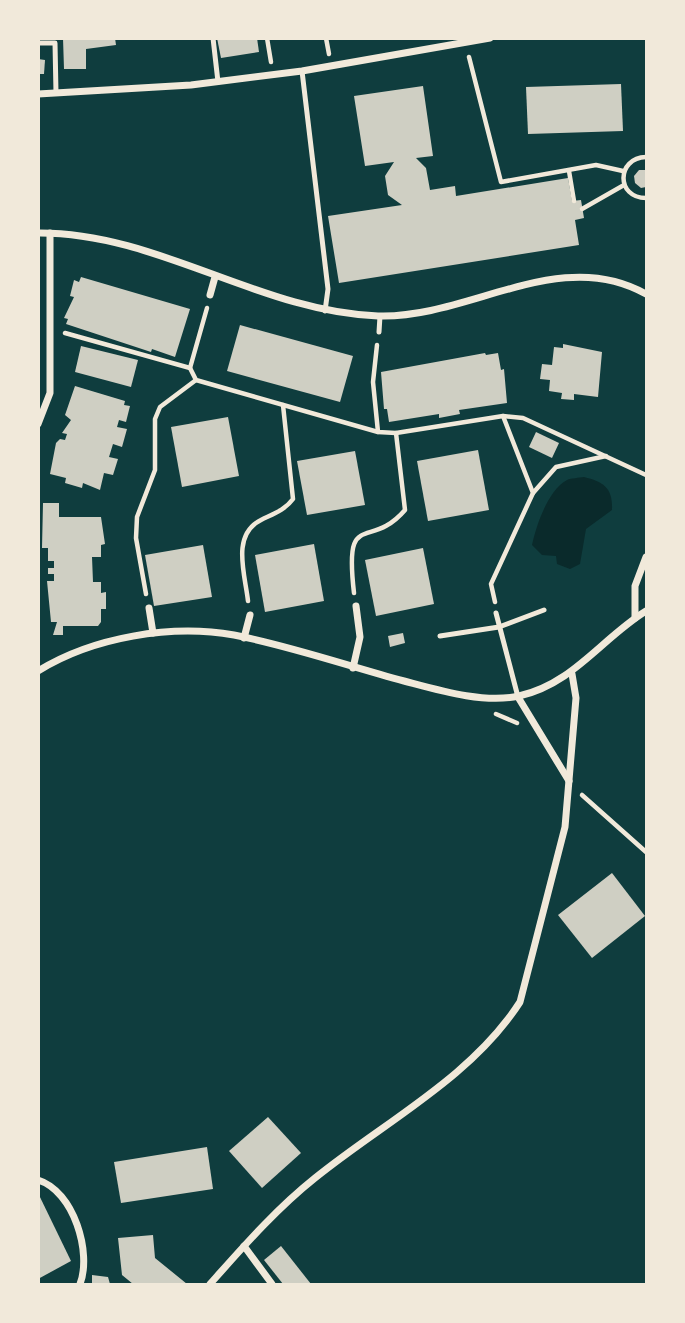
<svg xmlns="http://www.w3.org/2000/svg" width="685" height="1323" font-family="'Open Sans',sans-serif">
<rect width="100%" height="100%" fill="#0f3d3e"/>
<!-- water -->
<path fill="#0a2a2b" d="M584,477C604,482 613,488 612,510L586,529L580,564L570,569L557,564L556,556L542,555L532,545C536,526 548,490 567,480C571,478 579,478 584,477Z"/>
<!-- building -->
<g fill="#cfcfc3">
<polygon points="63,38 115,38 116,45 86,49 86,69 64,69"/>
<polygon points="217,38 257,38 259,52 221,58"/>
<polygon points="38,59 45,60 44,74 38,74"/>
<polygon points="621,84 623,131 528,134 526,87"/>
<polygon points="423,86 433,156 416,158 426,168 430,190 455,186 456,196 568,178 572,201 581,200 584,218 575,220 579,245 339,283 328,216 402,205 388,195 385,176 394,162 365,166 354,96"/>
<polygon points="639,170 646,170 646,187 641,188 635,183 634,176"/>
<polygon points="81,277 190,309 175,357 152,349 151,352 66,324 68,319 64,318 74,297 70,296 74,280 79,282"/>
<polygon points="240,325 353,356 340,402 227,371"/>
<polygon points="563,344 602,352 598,397 574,394 574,400 561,399 562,393 549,391 550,380 540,379 542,364 552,365 554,347 563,348"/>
<polygon points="81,346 138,360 131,387 75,372"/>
<polygon points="485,353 486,355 498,353 501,370 504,369 507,403 459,410 460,414 439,418 439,414 389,422 387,409 384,409 381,372"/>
<polygon points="75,386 125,401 124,405 130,406 126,422 119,420 117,427 127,429 122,447 113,444 109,457 118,459 113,475 104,473 100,490 83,483 82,488 65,483 66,478 50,474 56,443 60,439 65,440 67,434 62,433 71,420 65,415"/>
<polygon points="228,417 239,476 182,487 171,427"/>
<polygon points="536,432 559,443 552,458 529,447"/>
<polygon points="478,450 489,510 428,521 417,461"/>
<polygon points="355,451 365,505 307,515 297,461"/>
<polygon points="43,503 59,503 59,517 101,517 105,544 101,545 101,557 92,557 93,582 101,582 101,593 106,592 106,609 101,609 101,622 98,626 63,626 63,635 53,635 57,622 51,622 47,581 54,581 54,574 48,574 48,568 54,568 54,561 48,561 48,548 42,548"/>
<polygon points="314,544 324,601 265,612 255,555"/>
<polygon points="203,545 212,597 154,606 145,555"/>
<polygon points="423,548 434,604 376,616 365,560"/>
<polygon points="403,633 405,643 390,647 388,636"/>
<polygon points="612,873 645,916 592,958 558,915"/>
<polygon points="268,1117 301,1153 262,1188 229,1151"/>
<polygon points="207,1147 213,1189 121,1203 114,1162"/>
<polygon points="38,1193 71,1261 38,1279"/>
<polygon points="153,1235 155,1258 187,1284 133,1284 122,1275 118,1238"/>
<polygon points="281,1246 311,1284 283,1284 264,1260"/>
<polygon points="92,1275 108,1277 110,1284 92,1284"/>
</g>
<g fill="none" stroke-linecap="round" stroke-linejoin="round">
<!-- path -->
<g stroke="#f1e9da" stroke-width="4.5">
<polyline points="267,38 271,62"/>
<polyline points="326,38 329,54"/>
<polyline points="469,57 501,182 596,165 623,171"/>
<path d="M646,157C616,158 616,198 646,198"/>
<polyline points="569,171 574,201"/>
<polyline points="582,209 624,185"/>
<polyline points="65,333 190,368 196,380 378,432 396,433 503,416 523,418 646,475"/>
<polyline points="377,345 373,382 378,432"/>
<polyline points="190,368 207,308"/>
<polyline points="533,493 556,467 606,456"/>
<path d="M354,593C344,507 369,552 405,510L396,433"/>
<polyline points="146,594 136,538 137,517 155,470 155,419 160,407 196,380"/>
<path d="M248,601C245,574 231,535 261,520C273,514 285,510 293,499L283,405"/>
<polyline points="495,602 491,584 533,493 503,416"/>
<polyline points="496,714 517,723"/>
<polyline points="582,795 646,852"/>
</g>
<!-- service -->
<g stroke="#f1e9da" stroke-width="5">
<polyline points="213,38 218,82"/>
<polyline points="38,43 55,43 56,93"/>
<polyline points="302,71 328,289 325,311"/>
<polyline points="379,332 380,316"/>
<polyline points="496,613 518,697"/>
<polyline points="440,636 499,627 544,610"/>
</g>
<!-- minor -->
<g stroke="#f1e9da" stroke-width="7">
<polyline points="38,94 191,85 302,71 490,38"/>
<path d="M38,233C157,232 260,312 378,316C469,319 559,245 646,294"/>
<polyline points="210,295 215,277"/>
<polyline points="38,424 50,393 50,233"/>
<polyline points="149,608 153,633"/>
<polyline points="635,618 635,586 646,557"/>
<polyline points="244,638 250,615"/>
<polyline points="353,668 360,637 356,606"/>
<path d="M38,671C93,637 171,624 234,635C291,646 348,666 404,681C438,690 484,704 519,696C573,684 602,638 646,611"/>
<polyline points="518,697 569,781"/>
<path d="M38,1180C74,1191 92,1253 80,1284"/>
<polyline points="244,1246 272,1284"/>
<path d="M210,1284C243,1247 276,1209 315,1178C384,1122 471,1078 520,1002L565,827L576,698L572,674"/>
</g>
</g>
<!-- border -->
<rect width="685" height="1323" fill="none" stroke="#f1e9da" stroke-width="80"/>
</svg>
